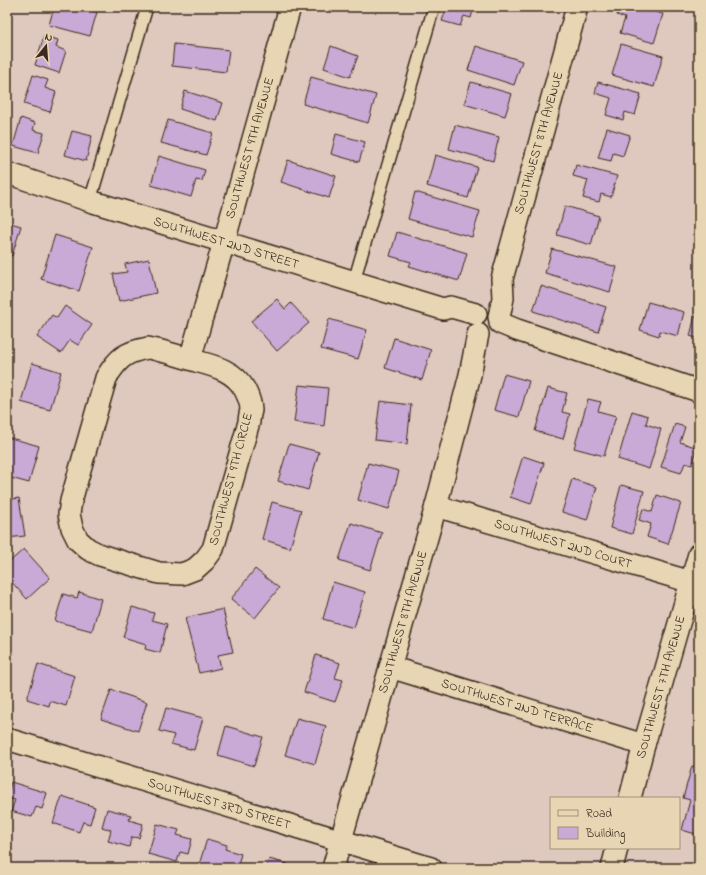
<svg xmlns="http://www.w3.org/2000/svg" width="706" height="875" font-family="'Indie Flower',sans-serif">
<rect width="100%" height="100%" fill="#dfc8bd"/>
<filter id="ink" filterUnits="userSpaceOnUse"><feTurbulence type="fractalNoise" baseFrequency=".025" numOctaves="2"/><feDisplacementMap in="SourceGraphic" scale="8" xChannelSelector="R" yChannelSelector="G"/><feConvolveMatrix kernelMatrix="1 2 1 2 8 2 1 2 1" color-interpolation-filters="sRGB"/></filter>
<g filter="url(#ink)">
<!-- building -->
<g fill="#c9a9d5" stroke="#3b2a1e">
<polygon points="54,7 77,7 97,12 90,36 49,25"/>
<polygon points="447,7 474,7 471,18 464,16 460,26 442,21"/>
<polygon points="619,7 638,7 663,14 654,43 620,33 625,18 617,15"/>
<polygon points="44,36 58,40 56,47 66,51 59,73 35,65"/>
<polygon points="174,44 229,50 226,72 172,66"/>
<polygon points="621,44 663,56 654,87 612,75"/>
<polygon points="331,46 358,56 350,77 324,68"/>
<polygon points="476,46 522,61 514,85 468,70"/>
<polygon points="33,75 48,80 45,88 56,92 50,112 24,104"/>
<polygon points="311,77 376,95 368,123 303,104"/>
<polygon points="471,82 512,94 505,116 464,104"/>
<polygon points="598,82 641,94 635,115 625,112 623,120 606,115 611,98 595,93"/>
<polygon points="185,91 223,103 217,121 180,109"/>
<polygon points="21,118 35,123 33,130 44,133 38,153 13,146"/>
<polygon points="168,120 213,133 206,155 161,143"/>
<polygon points="455,125 499,137 493,161 449,149"/>
<polygon points="607,128 630,135 623,156 613,153 611,161 598,158"/>
<polygon points="72,131 92,136 86,161 65,155"/>
<polygon points="336,134 365,142 359,162 331,154"/>
<polygon points="435,155 477,167 468,198 427,186"/>
<polygon points="159,156 205,170 202,181 196,180 191,197 151,185"/>
<polygon points="288,160 336,176 329,198 281,182"/>
<polygon points="576,165 617,176 611,197 601,194 599,202 583,198 588,180 573,176"/>
<polygon points="415,192 480,211 472,237 408,219"/>
<polygon points="565,206 599,216 591,245 557,235"/>
<polygon points="7,222 21,226 12,256 7,255"/>
<polygon points="397,232 467,253 459,281 409,266 411,262 390,256"/>
<polygon points="55,235 93,247 79,291 41,279"/>
<polygon points="552,249 617,267 610,292 545,273"/>
<polygon points="149,259 156,293 119,301 113,274 127,272 125,264"/>
<polygon points="541,286 606,307 598,332 533,311"/>
<polygon points="277,299 285,309 291,303 309,323 277,351 251,321"/>
<polygon points="648,302 684,312 678,336 660,331 659,336 640,330"/>
<polygon points="65,306 92,325 78,345 70,340 61,353 37,337 52,315 57,318"/>
<polygon points="695,316 699,317 699,339 690,336"/>
<polygon points="329,319 367,330 358,359 321,349"/>
<polygon points="394,338 431,350 422,380 385,368"/>
<polygon points="32,363 61,372 50,410 21,402"/>
<polygon points="504,374 529,381 519,417 494,410"/>
<polygon points="299,385 328,388 324,426 294,422"/>
<polygon points="548,388 567,393 562,412 570,414 563,439 535,431"/>
<polygon points="588,399 601,402 598,411 616,416 604,456 574,448"/>
<polygon points="380,401 411,405 407,444 375,440"/>
<polygon points="632,411 648,416 646,424 661,429 649,469 618,459"/>
<polygon points="675,424 685,427 680,442 698,448 692,465 685,463 681,473 661,467"/>
<polygon points="7,437 39,446 29,483 7,477"/>
<polygon points="289,444 319,452 308,490 278,481"/>
<polygon points="523,456 544,463 531,504 510,497"/>
<polygon points="368,463 399,471 389,509 358,500"/>
<polygon points="572,479 597,487 587,520 562,512"/>
<polygon points="621,485 644,491 632,534 610,528"/>
<polygon points="657,495 681,503 668,544 647,537 651,524 639,520 643,509 652,512"/>
<polygon points="19,498 25,536 7,538 7,500"/>
<polygon points="272,502 301,510 290,548 262,539"/>
<polygon points="351,523 382,533 370,570 339,560"/>
<polygon points="24,549 50,578 27,599 7,577 7,564"/>
<polygon points="255,569 279,588 255,618 231,599"/>
<polygon points="333,582 365,592 354,628 323,619"/>
<polygon points="79,592 101,599 92,631 55,621 63,594 77,598"/>
<polygon points="132,607 154,613 152,620 167,624 160,653 145,649 146,644 123,637"/>
<polygon points="223,609 233,652 218,655 221,668 199,673 185,618"/>
<polygon points="316,655 340,663 335,678 343,680 335,702 304,692"/>
<polygon points="7,658 13,659 7,681"/>
<polygon points="38,664 75,676 66,706 50,701 49,706 27,699"/>
<polygon points="111,690 147,702 138,731 101,719"/>
<polygon points="166,708 203,718 194,750 171,744 174,735 159,731"/>
<polygon points="297,718 326,726 315,764 285,755"/>
<polygon points="226,726 263,737 254,766 218,755"/>
<polygon points="692,766 699,767 699,835 682,830 690,800 683,798"/>
<polygon points="11,782 47,793 42,809 36,807 32,817 11,811 15,800 7,798"/>
<polygon points="62,796 95,807 90,824 83,822 79,832 53,823"/>
<polygon points="107,809 131,815 129,820 143,824 139,838 132,837 129,847 108,841 111,830 102,827"/>
<polygon points="157,824 179,830 177,835 192,839 188,854 180,852 177,862 148,854"/>
<polygon points="207,839 227,845 225,849 241,854 237,868 229,866 229,868 198,868"/>
<polygon points="269,859 288,864 287,868 266,868"/>
</g>
<g fill="none" stroke-linecap="round" stroke-linejoin="round">
<defs>
<g id="service">
<polyline points="90,201 147,7"/>
<polyline points="354,281 434,7"/>
</g>
<g id="minor">
<polyline points="7,173 90,201 443,309 451,307 476,314"/>
<polyline points="499,317 503,298 502,279 577,7"/>
<polyline points="500,323 517,330 699,391"/>
<path d="M148,348C164,351 180,356 196,361C215,366 235,371 245,390C248,396 251,403 251,410C250,414 249,418 249,422L213,549L205,560L195,569L182,574L159,573L100,555L88,549L78,540L72,528L69,514L71,501L106,378C118,358 125,352 148,348Z"/>
<polyline points="190,359 224,242 290,7"/>
<polyline points="436,506 691,582"/>
<polyline points="390,667 644,745"/>
<polyline points="7,739 431,868"/>
<polyline points="630,798 644,745 699,554"/>
<polyline points="333,868 436,506 470,375 478,334"/>
<polyline points="612,868 617,848"/>
</g>
</defs>
<!-- service casing -->
<use href="#service" stroke="#3b2a1e" stroke-width="14"/>
<!-- minor casing -->
<use href="#minor" stroke="#3b2a1e" stroke-width="24"/>
<!-- service -->
<use href="#service" stroke="#e8d5b3" stroke-width="11"/>
<!-- minor -->
<use href="#minor" stroke="#e8d5b3" stroke-width="21"/>
</g>
</g>
<g text-anchor="middle" dominant-baseline="central" stroke-width="3" stroke-linejoin="round" paint-order="stroke">
<!-- street labels -->
<g font-size="13" fill="#3b2a1e" stroke="#e8d5b3">
<text transform="translate(539 143) rotate(-74)">SOUTHWEST 8TH AVENUE</text>
<text transform="translate(250 148) rotate(-74)">SOUTHWEST 9TH AVENUE</text>
<text transform="translate(226 243) rotate(17)">SOUTHWEST 2ND STREET</text>
<text transform="translate(231 479) rotate(-75)">SOUTHWEST 9TH CIRCLE</text>
<text transform="translate(563 544) rotate(17)">SOUTHWEST 2ND COURT</text>
<text transform="translate(403 622) rotate(-74)">SOUTHWEST 8TH AVENUE</text>
<text transform="translate(661 687) rotate(-74)">SOUTHWEST 7TH AVENUE</text>
<text transform="translate(517 706) rotate(17)">SOUTHWEST 2ND TERRACE</text>
<text transform="translate(219 804) rotate(17)">SOUTHWEST 3RD STREET</text>
</g>
</g>
<!-- margin -->
<rect width="706" height="875" fill="none" stroke="#e8d5b3" stroke-width="24"/>
<rect x="12" y="12" width="682" height="851" fill="none" stroke="#3b2a1e" stroke-width="1.5" filter="url(#ink)"/>
<!-- legend -->
<rect x="550" y="797" width="130" height="52" fill="#e8d5b3" stroke="#a39177"/>
<rect x="558" y="810" width="20" height="6" fill="#e8d5b3" stroke="#a39177"/>
<text x="586" y="817" font-size="12" fill="#3b2a1e">Road</text>
<rect x="558" y="827" width="20" height="12" fill="#c9a9d5" stroke="#a39177"/>
<text x="586" y="837" font-size="12" fill="#3b2a1e">Building</text>
<!-- north arrow -->
<g transform="translate(46 46) rotate(17)" stroke="#e8d5b3" stroke-width="3" paint-order="stroke">
<path d="M0-3L7 15L0 10L-7 15Z" fill="#3b2a1e"/>
<text y="-6" font-size="11" font-weight="bold" text-anchor="middle" fill="#3b2a1e">N</text>
</g>
</svg>
